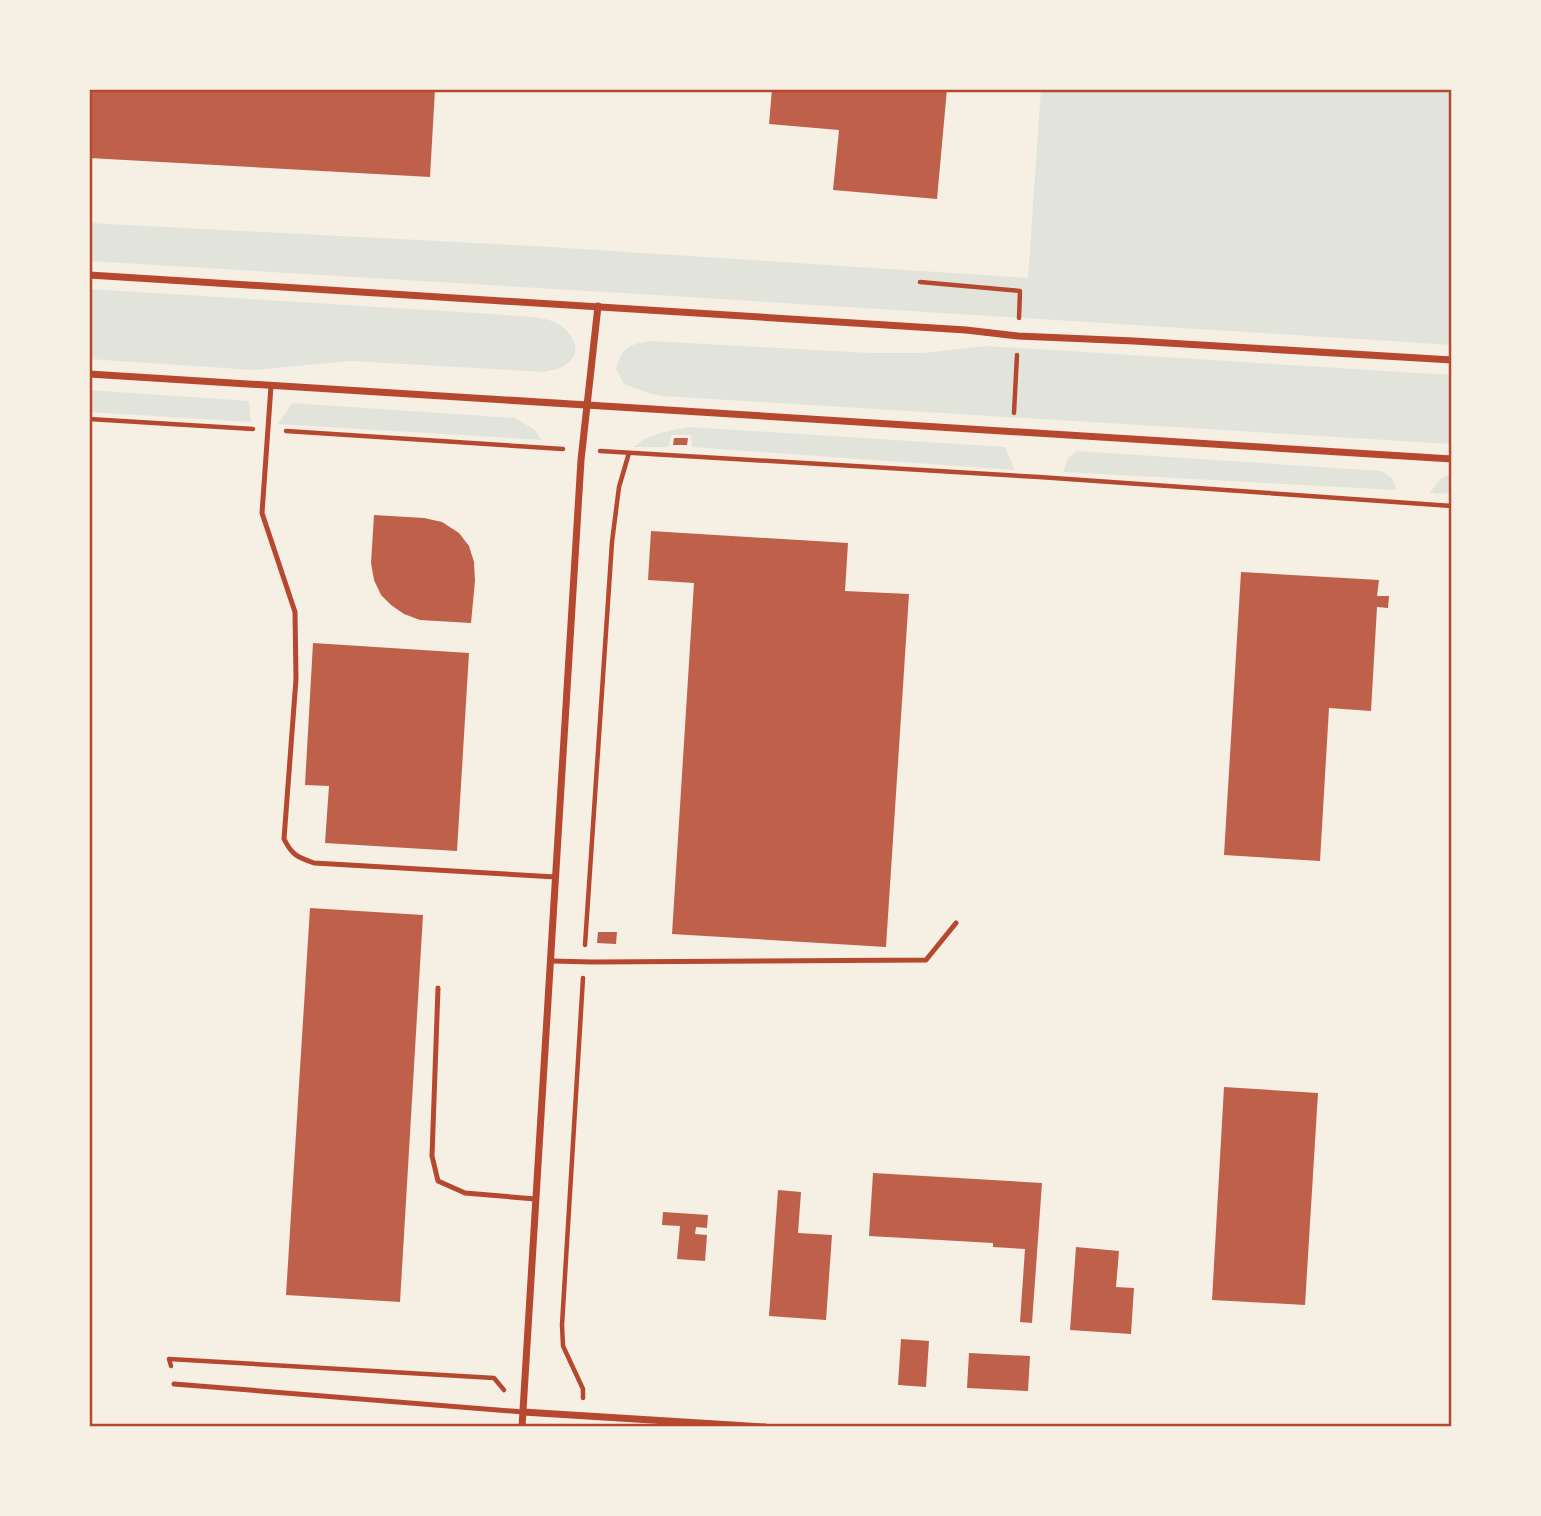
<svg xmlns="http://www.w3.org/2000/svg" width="1541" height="1516" font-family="Helvetica,sans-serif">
<rect width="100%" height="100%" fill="#f6efe4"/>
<!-- green -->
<g fill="#e2e4dc">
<polygon points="1041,89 1452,89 1452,345 672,296 89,261 89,223 551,247 1028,278"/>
<path d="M89,289L509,315C524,317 541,316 554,322C571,329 586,352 565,365C559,370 551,370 544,372L351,361L254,370L89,359Z"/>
<path d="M651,341L870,353H924L985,346L1004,347L1452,375V444L662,396L651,394L624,384L616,369C622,347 629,344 651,341Z"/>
<polygon points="89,390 249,401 251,422 89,412"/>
<polygon points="292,403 515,418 535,430 542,440 278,424"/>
<path d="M689,427L1005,447L1015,470L692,447L691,435H672L668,447H633C650,433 669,431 689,427Z"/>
<polygon points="1077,451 1381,471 1392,478 1397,490 1063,472 1068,458"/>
<polygon points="1448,475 1452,475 1452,494 1430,493 1441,478"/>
</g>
<!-- building -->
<g fill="#bf614a">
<polygon points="89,89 435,89 430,177 89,158"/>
<polygon points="772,89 947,89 937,199 833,190 839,130 769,124"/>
<polygon points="674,438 688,438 687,445 673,445"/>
<polygon points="374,515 424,518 442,522 459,533 469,546 474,562 475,581 471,623 420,620 404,614 391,605 381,595 374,580 371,563"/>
<polygon points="651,531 848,543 845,591 909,594 886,947 672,934 694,583 648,580"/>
<polygon points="1241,572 1379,580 1377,596 1389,596 1388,608 1377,607 1371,711 1329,708 1320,861 1224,855"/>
<polygon points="313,643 469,653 457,851 325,843 329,786 305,785"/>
<polygon points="310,908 423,915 400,1302 286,1295"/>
<polygon points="598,932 617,932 616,944 597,943"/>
<polygon points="1224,1087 1318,1093 1305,1305 1212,1300"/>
<polygon points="873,1173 1042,1183 1032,1323 1020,1322 1025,1249 993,1247 993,1243 869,1236"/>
<polygon points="778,1190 801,1192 798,1233 832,1235 826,1320 769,1316"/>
<polygon points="663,1212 708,1215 707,1228 696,1227 695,1234 707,1235 705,1261 677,1259 680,1226 662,1225"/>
<polygon points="1076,1247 1119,1251 1116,1287 1134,1288 1131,1334 1070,1330"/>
<polygon points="901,1339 929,1341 926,1387 898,1385"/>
<polygon points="969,1353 1030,1356 1028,1391 967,1388"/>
</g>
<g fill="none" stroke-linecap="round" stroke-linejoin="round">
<!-- path -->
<g stroke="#b5482f" stroke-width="4.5">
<polyline points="920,282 1020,291 1019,318"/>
<polyline points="1014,413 1017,355"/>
<polyline points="89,419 253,429"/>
<polyline points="286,431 563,449"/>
<polyline points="600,451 1039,477 1452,506"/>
<polyline points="585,945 612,542 619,487 629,453"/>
<polyline points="171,1366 169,1359 494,1378 504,1390"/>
<polyline points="583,1398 583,1389 563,1346 562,1325 583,978"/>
</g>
<!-- service -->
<g stroke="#b5482f" stroke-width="5">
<path d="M271,386L262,513L295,612L296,679L284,839C292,855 297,857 314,863L556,877"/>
<polyline points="551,961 592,962 926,960 956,923"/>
<polyline points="438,988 432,1156 438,1181 465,1193 535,1199"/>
<polyline points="174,1384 523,1412"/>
</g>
<!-- minor -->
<g stroke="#b5482f" stroke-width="7">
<polyline points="89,275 966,330 1018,336 1134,341 1452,360"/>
<polyline points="89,374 1452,459"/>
<polyline points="523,1412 765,1427"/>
<polyline points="522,1427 581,460 598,306"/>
</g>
</g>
<!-- border -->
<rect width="1541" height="1516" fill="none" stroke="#f6efe4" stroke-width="182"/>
<rect x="91" y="91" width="1359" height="1334" fill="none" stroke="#b5482f" stroke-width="2.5"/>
</svg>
